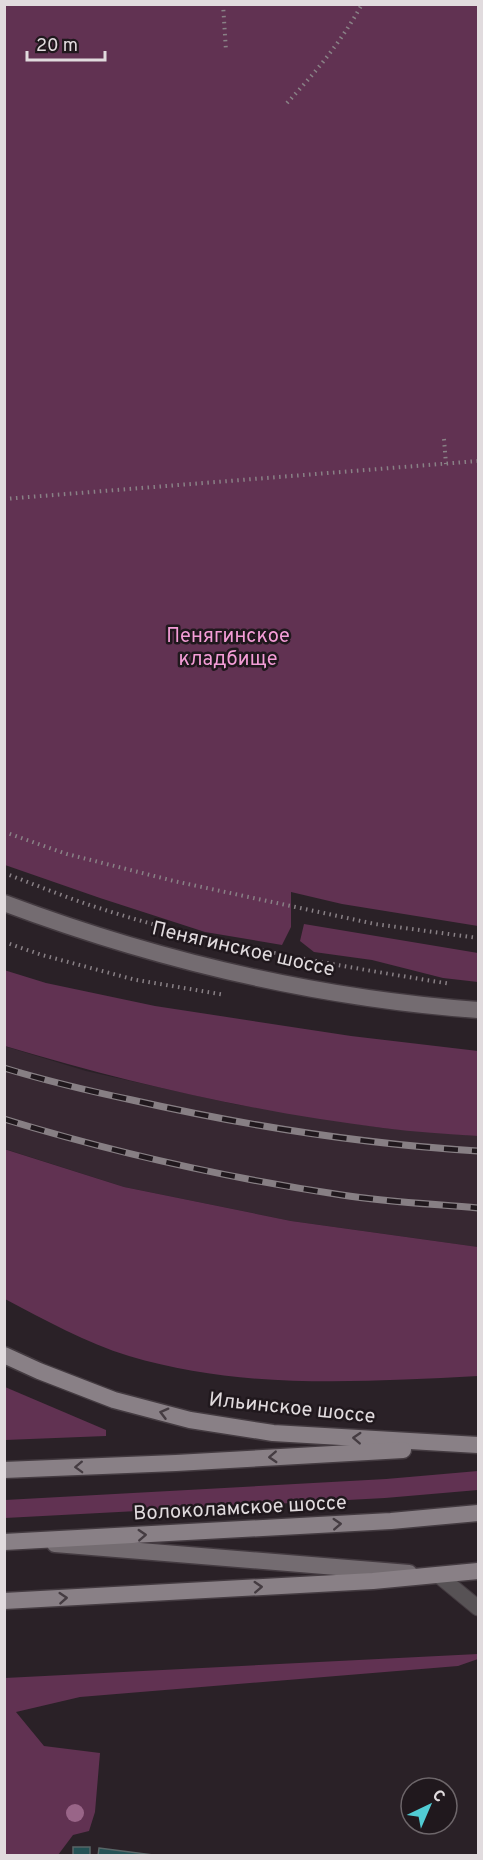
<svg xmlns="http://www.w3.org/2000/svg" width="483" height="1860" font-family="Overpass,sans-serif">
<rect width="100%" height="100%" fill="#2a2127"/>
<!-- built -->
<polygon fill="#372832" points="4,1046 86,1071 234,1104 383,1128 478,1136 478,1247 291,1221 124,1187 5,1149"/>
<!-- green -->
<g fill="#613252">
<polygon points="5,4 478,5 478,926 342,904 291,892 291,927 282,945 205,932 100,898 5,865"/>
<polygon points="304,924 478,953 478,982 443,978 372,960 314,952 300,941"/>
<path d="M4,970L46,983L155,1006L351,1036L478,1051V1136C447,1134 415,1132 383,1128C255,1112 128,1083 5,1046Z"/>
<path d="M4,1149L124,1187L291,1221L478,1247V1376C361,1382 243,1390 129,1356C86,1343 45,1320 5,1299Z"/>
<polygon points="5,1387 106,1430 106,1436 5,1440"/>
<polygon points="478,1471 478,1490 385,1498 5,1518 5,1500 386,1479"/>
<polygon points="478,1654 478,1659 458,1666 80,1697 16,1712 44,1746 100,1753 95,1812 89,1831 73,1835 58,1855 5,1855 5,1678"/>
</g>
<!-- building -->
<g fill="#235255" stroke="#586667" stroke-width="1.5">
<rect x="73" y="1847" width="17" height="9"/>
<polygon points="99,1848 161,1856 98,1856"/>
</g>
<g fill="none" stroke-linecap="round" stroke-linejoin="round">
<defs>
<polyline id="service" points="438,1575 478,1608"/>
<g id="secondary">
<path d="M4,903C156,960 316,998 478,1010"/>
<polyline points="55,1544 409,1573"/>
</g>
<g id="primary">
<polyline points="4,1355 39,1371 114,1400 190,1420 273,1433 478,1445"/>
<polyline points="4,1470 176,1463 403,1450"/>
<polyline points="4,1542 391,1521 478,1513"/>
<polyline points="4,1601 373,1581 478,1571"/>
</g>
</defs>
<!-- service casing -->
<use href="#service" stroke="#443b41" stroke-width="17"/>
<!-- secondary casing -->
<use href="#secondary" stroke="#443b41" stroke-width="19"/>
<!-- primary casing -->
<use href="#primary" stroke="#443b41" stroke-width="19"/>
<!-- path -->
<g stroke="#898186" stroke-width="4" stroke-dasharray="1.5 4.5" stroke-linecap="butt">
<polyline points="223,4 226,51"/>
<path d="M287,103C315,73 342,41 362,4"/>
<polyline points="444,439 446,464"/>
<polyline points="4,499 478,461"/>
<polyline points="4,832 67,854 174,881 375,924 478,938"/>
<path d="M4,873C36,885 67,898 99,908C213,945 333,965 451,984"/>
<polyline points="4,942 42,955 136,980 225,995"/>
</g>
<!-- service -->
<use href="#service" stroke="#575255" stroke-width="15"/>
<!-- secondary -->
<use href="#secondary" stroke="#746c71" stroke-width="16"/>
<!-- primary -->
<use href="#primary" stroke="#898086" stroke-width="16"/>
<defs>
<g id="rail">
<path d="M4,1068C47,1081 89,1091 132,1100C247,1126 362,1144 478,1151"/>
<path d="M4,1119C115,1153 228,1178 342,1195C387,1202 433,1204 478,1208"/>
</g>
</defs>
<!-- rail casing -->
<use href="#rail" stroke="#877f84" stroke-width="7"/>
<!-- rail -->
<use href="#rail" stroke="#20181d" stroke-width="4.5" stroke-dasharray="14" stroke-linecap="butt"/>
</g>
<!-- trees -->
<circle fill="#996588" cx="75" cy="1813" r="9"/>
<!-- one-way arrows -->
<defs><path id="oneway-chevron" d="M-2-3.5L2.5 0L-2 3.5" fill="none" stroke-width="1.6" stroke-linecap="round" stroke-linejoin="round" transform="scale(1.5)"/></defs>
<g stroke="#453c42">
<use href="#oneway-chevron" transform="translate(164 1413) rotate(-165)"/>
<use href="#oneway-chevron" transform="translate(357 1438) rotate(-177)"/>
<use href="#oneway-chevron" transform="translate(273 1457) rotate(177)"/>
<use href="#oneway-chevron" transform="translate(79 1467) rotate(178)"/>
<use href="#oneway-chevron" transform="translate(337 1524) rotate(-3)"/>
<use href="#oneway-chevron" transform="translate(142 1535) rotate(-3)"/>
<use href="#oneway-chevron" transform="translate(258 1587) rotate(-3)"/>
<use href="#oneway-chevron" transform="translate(63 1598) rotate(-4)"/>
</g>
<g text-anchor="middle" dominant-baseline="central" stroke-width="5" stroke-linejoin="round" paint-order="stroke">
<!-- park labels -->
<g font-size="20" fill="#f49dd7" stroke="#20181d">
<text x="228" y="637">Пенягинское<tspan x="228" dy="23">кладбище</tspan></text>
</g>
<!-- street labels -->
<g font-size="20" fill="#e1dbde" stroke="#20181d">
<text transform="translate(243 950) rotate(13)">Пенягинское шоссе</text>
<text transform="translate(292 1409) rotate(6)">Ильинское шоссе</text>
<text transform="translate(240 1509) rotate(-3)">Волоколамское шоссе</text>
</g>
</g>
<!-- border -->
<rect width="483" height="1860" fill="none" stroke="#e1dbde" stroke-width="12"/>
<!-- north arrow -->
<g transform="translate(429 1806) rotate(44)"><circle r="28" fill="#20181d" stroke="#6d666a" stroke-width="1.5"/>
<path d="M0-4.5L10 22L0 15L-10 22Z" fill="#51ccd4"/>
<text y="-9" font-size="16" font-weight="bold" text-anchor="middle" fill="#e1dbde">С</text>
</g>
<!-- scale -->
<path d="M27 51v9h78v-9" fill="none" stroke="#e1dbde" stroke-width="3"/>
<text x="36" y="51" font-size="18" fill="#e1dbde" stroke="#20181d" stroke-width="4.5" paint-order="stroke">20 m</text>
</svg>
